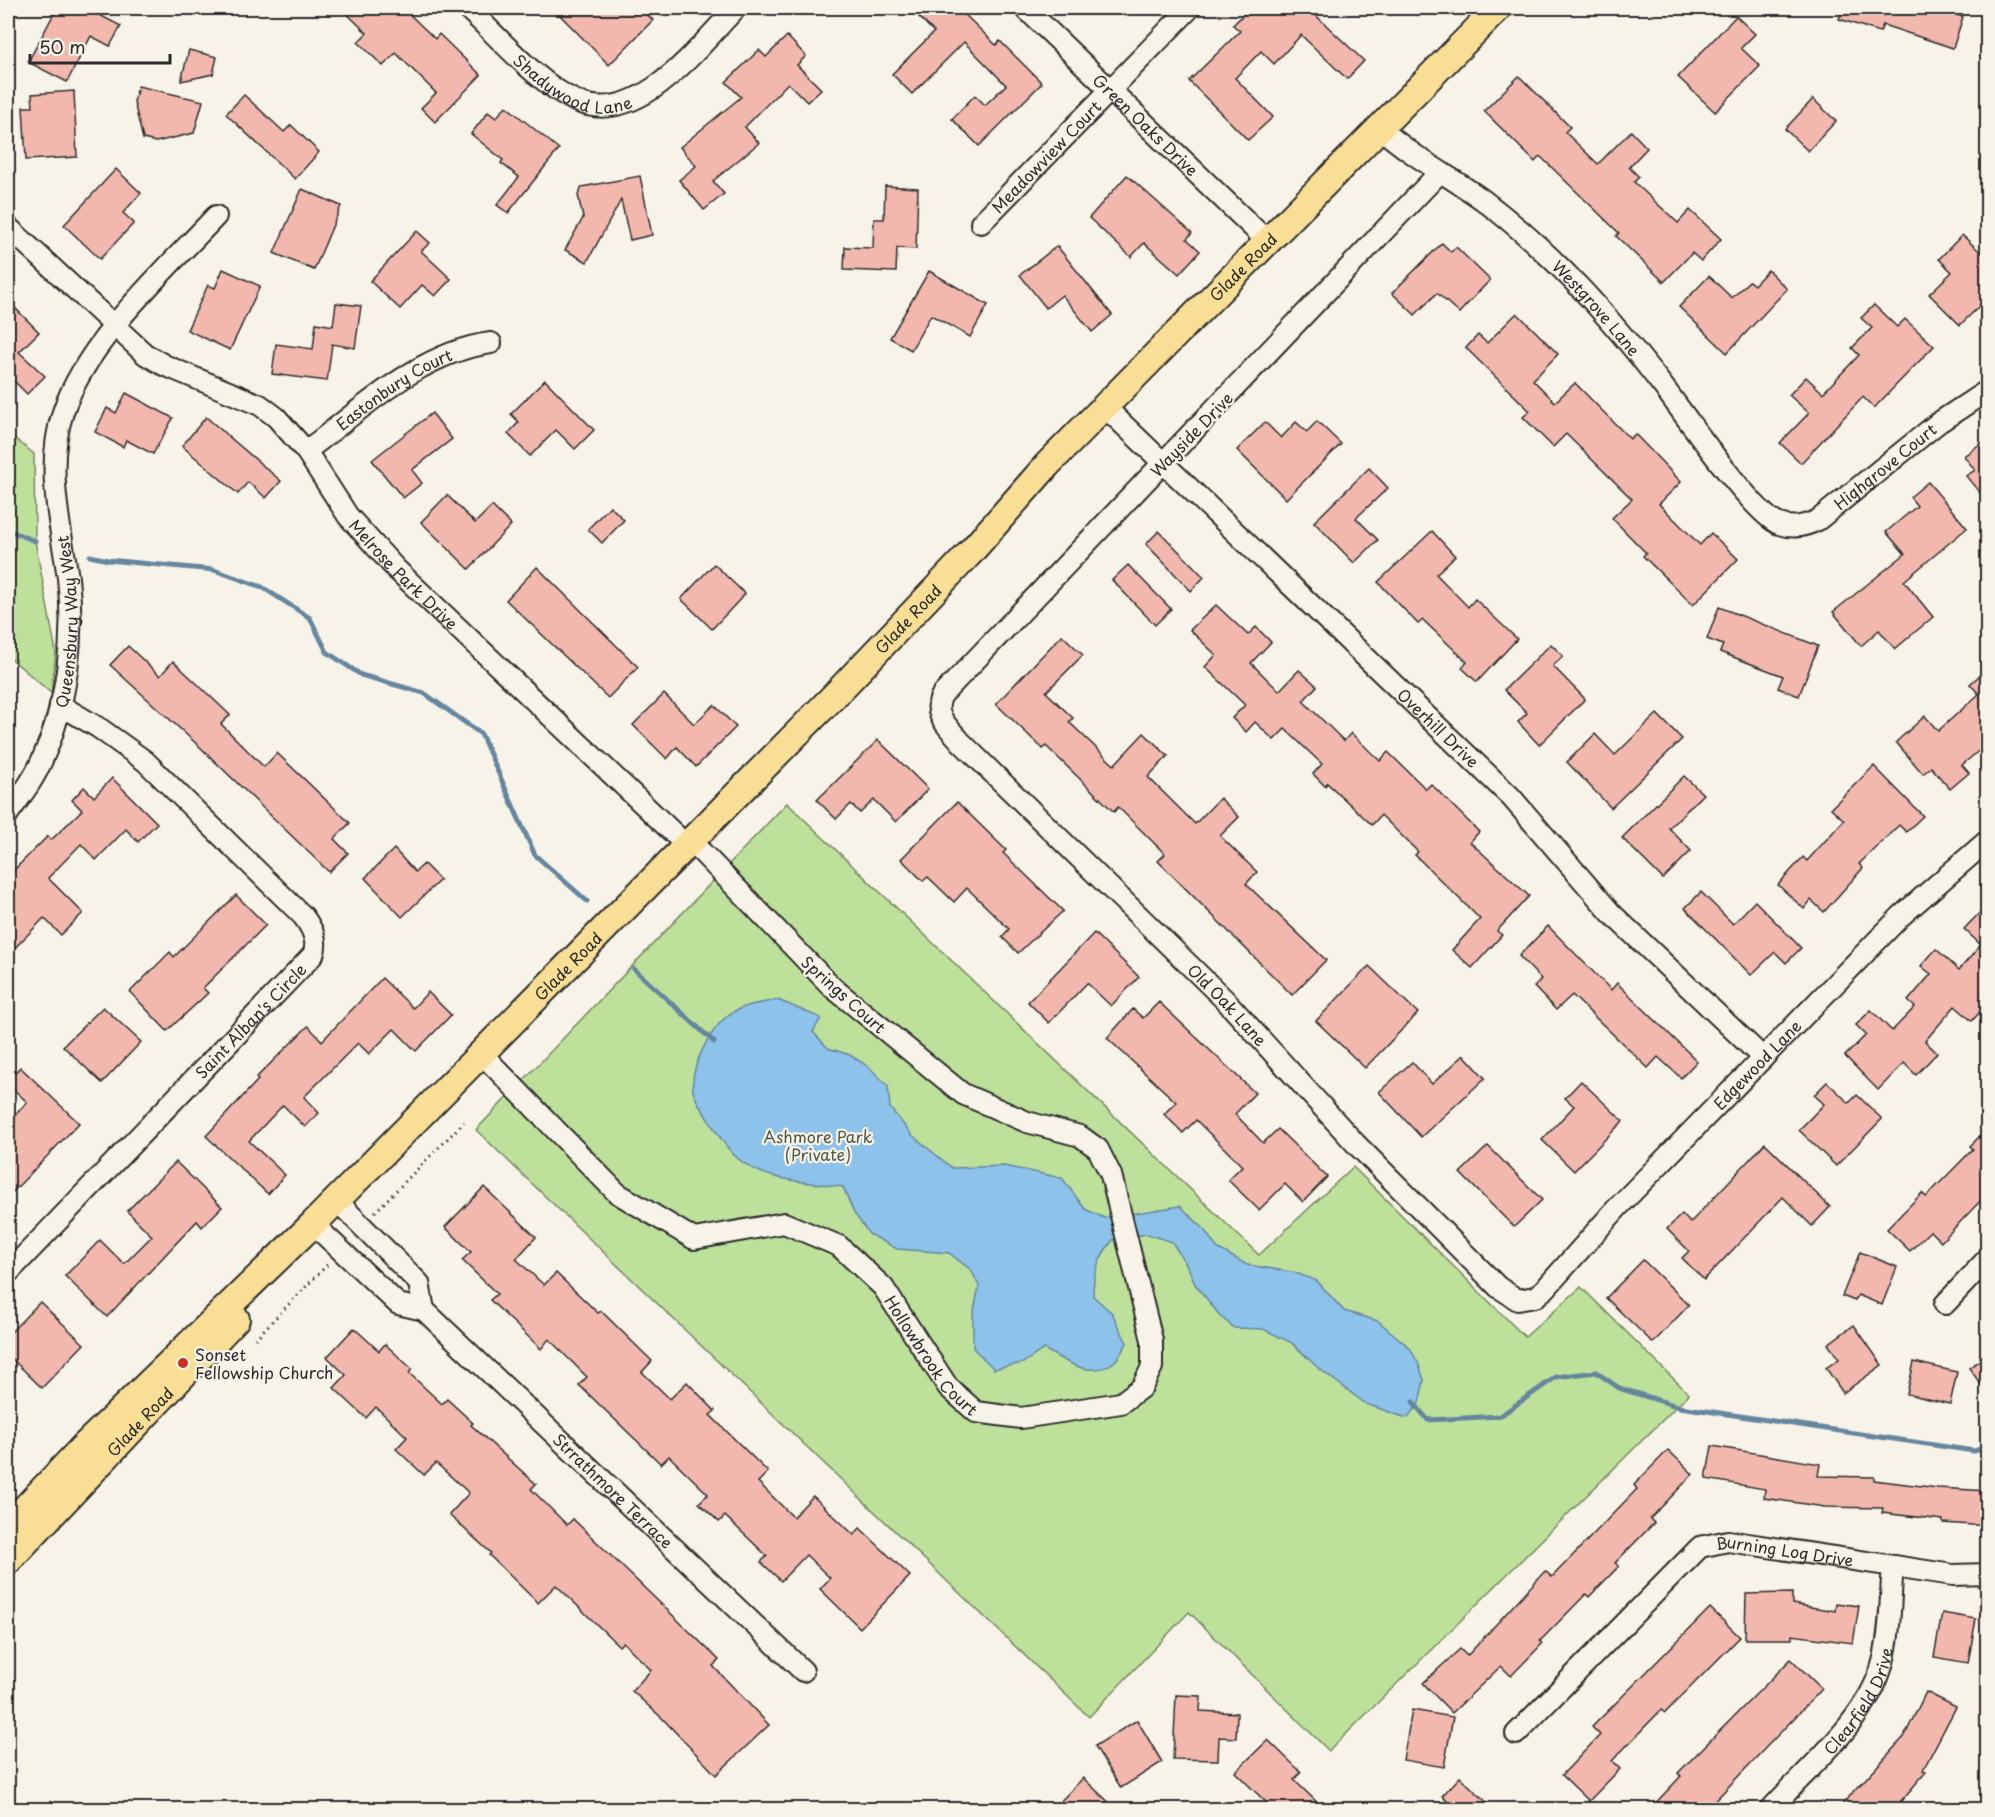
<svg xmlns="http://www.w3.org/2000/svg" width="1995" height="1817" font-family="'Playpen Sans',sans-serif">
<rect width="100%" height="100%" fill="#f7f3e8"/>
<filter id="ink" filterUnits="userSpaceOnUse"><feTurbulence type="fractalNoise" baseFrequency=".0167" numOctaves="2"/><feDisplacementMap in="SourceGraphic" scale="12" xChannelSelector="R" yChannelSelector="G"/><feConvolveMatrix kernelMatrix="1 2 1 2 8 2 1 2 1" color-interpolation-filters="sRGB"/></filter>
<g filter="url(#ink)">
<!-- green -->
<g fill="#bde09a" stroke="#748662" stroke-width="1.5">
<polygon points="8,433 34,454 35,541 56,652 51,693 8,656"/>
<polygon points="787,803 1259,1255 1353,1167 1525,1337 1581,1287 1689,1394 1329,1751 1189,1612 1089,1717 476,1130"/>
</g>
<!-- water -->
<path fill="#8dc2ea" stroke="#66869e" stroke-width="1.5" d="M778,1000L821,1018L813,1032L828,1048L850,1055L869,1067L888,1086L890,1108L912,1135L952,1168L1004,1166L1062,1178L1085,1209L1104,1218L1180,1206L1203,1228L1217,1248L1247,1265L1293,1272L1317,1281L1344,1311L1378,1321L1410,1348L1419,1365L1424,1380L1419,1403L1407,1418L1366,1404L1317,1367L1292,1343L1263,1329L1234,1328L1221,1317L1195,1284L1189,1269L1172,1242L1147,1234L1113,1240C1098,1258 1093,1273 1093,1296L1112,1313L1127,1343C1123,1349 1119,1358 1114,1362C1092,1380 1064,1361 1044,1349L1023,1363L994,1369L973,1348V1316L979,1286L971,1270L949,1253L897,1249L869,1234L854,1213L843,1187C806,1181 763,1183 735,1156C726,1148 695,1101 693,1091C690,1067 709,1032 726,1017C739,1005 761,1003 778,1000Z"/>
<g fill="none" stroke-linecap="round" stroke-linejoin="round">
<!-- stream -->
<g stroke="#66869e" stroke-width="5">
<polyline points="8,530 35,541"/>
<polyline points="90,556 108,560 214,570 262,587 310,618 327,652 361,675 424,693 481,734 535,855 587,901"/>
<polyline points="634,969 714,1042"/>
<polyline points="1413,1402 1428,1420 1500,1416 1556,1377 1596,1372 1619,1388 1680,1407 1974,1451 1988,1447"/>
</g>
</g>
<!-- building -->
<g fill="#f3b8ad" stroke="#2b2b2b" stroke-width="1.5">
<polygon points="57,8 86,8 121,26 110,46 91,36 67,82 28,62"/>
<polygon points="341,8 403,8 435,39 439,34 481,75 435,122 421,108 436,93 396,53 383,66 358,42 367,33"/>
<polygon points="553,8 640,8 653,20 609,65"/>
<polygon points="910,8 958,8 996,45 1000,41 1042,83 979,146 952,119 975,95 985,105 1006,85 964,42 912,94 892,74 934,32"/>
<polygon points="1250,8 1308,8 1364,61 1347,79 1301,35 1274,64 1261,51 1235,78 1273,117 1248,140 1189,81 1240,31 1233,25"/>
<polygon points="1843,8 1947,8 1946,11 1963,17 1953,48 1883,25 1880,32 1839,19"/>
<polygon points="1736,16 1755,34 1741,48 1760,66 1715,112 1678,77"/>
<polygon points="787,36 806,56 797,65 821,89 807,102 788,83 745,127 759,143 713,181 724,194 704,210 679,180 696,166 680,147 741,97 726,82 759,50 766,57"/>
<polygon points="189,50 217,57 213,74 181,81"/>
<polygon points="1519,76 1570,127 1565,132 1598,164 1631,131 1647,148 1629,167 1639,177 1634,182 1678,223 1690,210 1721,239 1701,261 1692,253 1664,282 1616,236 1619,233 1540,156 1535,162 1484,111"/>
<polygon points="138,86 203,101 194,133 156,142 143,139 134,102"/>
<polygon points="74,91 77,157 26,160 23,107 33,107 32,94"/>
<polygon points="244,95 284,132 291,125 319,152 295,179 226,114"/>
<polygon points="1813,99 1836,121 1808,151 1785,129"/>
<polygon points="506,106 559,149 508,213 497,205 519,177 501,163 503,160 471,134 488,112 496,118"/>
<polygon points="116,169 141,193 123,213 134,223 100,259 64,225"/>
<polygon points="1127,175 1192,233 1187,239 1200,251 1179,274 1144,243 1131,257 1089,218"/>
<polygon points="640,176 652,235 630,240 621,200 587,262 565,250 583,218 578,195 582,187"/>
<polygon points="885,186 918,188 916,249 897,248 896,272 844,270 845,247 873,248 874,219 884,219"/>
<polygon points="302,189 341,206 314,270 274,253"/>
<polygon points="417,231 430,243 421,251 451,279 435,296 422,285 400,309 370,281"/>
<polygon points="1962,235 1988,259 1988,298 1960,325 1929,294 1952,272 1939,259"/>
<polygon points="1442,243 1451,252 1456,247 1490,280 1459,313 1437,293 1415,315 1392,293"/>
<polygon points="1057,246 1112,315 1092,332 1062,295 1046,308 1020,275"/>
<polygon points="223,269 260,286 230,350 187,330 208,285 215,288"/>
<polygon points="1768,270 1787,289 1727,353 1679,307 1709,276 1732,298 1749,281 1754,285"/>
<polygon points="929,271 988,305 970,337 931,315 911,350 890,338"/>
<polygon points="8,301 39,332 19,352 45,376 27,394 8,375"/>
<polygon points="336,303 361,306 355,348 332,344 327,381 272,374 276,344 313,349 316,323 333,326"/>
<polygon points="1874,305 1897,327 1905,319 1934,346 1874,408 1863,397 1801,463 1780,443 1809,413 1789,395 1806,377 1823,393 1859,355 1852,348 1872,328 1861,318"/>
<polygon points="1517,313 1558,354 1533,380 1555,402 1575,383 1630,439 1635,434 1681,482 1659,504 1700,545 1711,533 1738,559 1693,605 1643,556 1646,553 1612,518 1632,499 1566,434 1553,447 1523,417 1530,411 1466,348 1478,335 1487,343"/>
<polygon points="545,380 594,430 575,449 556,430 530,456 508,434 519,422 511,414"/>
<polygon points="126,393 173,418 153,454 126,440 123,447 95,432 107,408 116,413"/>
<polygon points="432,413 452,439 412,470 422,483 403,498 372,460"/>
<polygon points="206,417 281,481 266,498 248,482 238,494 182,446"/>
<polygon points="1317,421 1341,444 1286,499 1237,450 1265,422 1281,438 1296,422 1307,432"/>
<polygon points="1988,438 1988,503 1966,476 1975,470 1964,456"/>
<polygon points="1369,468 1388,488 1356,518 1378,540 1354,563 1314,522"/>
<polygon points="1928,482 1967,528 1904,581 1933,617 1895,649 1879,630 1861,646 1833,612 1905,554 1886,532 1917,506 1910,497"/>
<polygon points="447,495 475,523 492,506 511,525 469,569 421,522"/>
<polygon points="610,506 624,520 602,543 588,529"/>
<polygon points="1159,531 1204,577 1191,591 1146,544"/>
<polygon points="1432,531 1455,556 1436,574 1468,607 1475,599 1517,639 1477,682 1462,668 1467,662 1423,620 1418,624 1378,582"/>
<polygon points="714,564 745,594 712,629 681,599"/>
<polygon points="1128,565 1171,609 1155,625 1112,580"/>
<polygon points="537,567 638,667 608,698 506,600"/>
<polygon points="1216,605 1248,635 1256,627 1271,642 1251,663 1279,691 1299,670 1317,686 1303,701 1344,741 1351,733 1380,761 1388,752 1426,789 1431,784 1479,832 1470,842 1529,896 1497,931 1502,935 1472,968 1452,950 1480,919 1415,855 1418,852 1381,815 1372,825 1327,783 1325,786 1313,774 1322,764 1285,729 1274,740 1255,722 1246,732 1232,718 1245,705 1205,667 1216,655 1190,630"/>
<polygon points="1719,607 1818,646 1799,696 1778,688 1783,676 1720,652 1723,645 1707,639"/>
<polygon points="1062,635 1083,655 1046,692 1073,718 1069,722 1114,765 1144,733 1168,756 1148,777 1195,824 1220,798 1239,817 1220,836 1257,872 1246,884 1326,960 1292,995 1158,861 1165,854 1118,807 1114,812 1046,746 1043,749 996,704"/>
<polygon points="1551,644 1563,656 1553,666 1585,699 1539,745 1518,722 1527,713 1504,690"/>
<polygon points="128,646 160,676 173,661 230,715 221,724 264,767 277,753 350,823 334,839 348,853 329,872 200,747 110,665"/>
<polygon points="1988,668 1988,743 1962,765 1969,773 1950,789 1931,767 1923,774 1896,742 1925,716 1938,731 1979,694 1970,684"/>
<polygon points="664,694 694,724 714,705 736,727 696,767 677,747 667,759 633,725"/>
<polygon points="1657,714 1682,739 1611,808 1567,762 1595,734 1615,755"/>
<polygon points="878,740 928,789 896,822 874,800 860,813 851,804 836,819 817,800"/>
<polygon points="1874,766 1923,816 1906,832 1899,825 1859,864 1863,868 1824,912 1811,900 1804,909 1778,885 1803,857 1807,861 1844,820 1831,808"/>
<polygon points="1684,776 1703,794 1669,828 1691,851 1663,879 1622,838"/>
<polygon points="112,778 157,823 138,842 126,829 96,860 81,844 48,878 83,913 61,935 44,918 8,955 8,876 48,836 51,840 82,810 72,800 84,787 94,797"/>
<polygon points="957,802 1006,850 1003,853 1063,911 1018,953 1002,937 1009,929 967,888 954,902 928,877 923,881 901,859"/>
<polygon points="394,849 415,872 424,864 440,880 402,917 365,878"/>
<polygon points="1701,892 1733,924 1755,901 1801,948 1786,963 1775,952 1751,975 1685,908"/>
<polygon points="236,895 266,925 203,988 208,993 167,1031 130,992 170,952 174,957"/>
<polygon points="1988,904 1988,1003 1972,1021 1955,1006 1925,1041 1937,1053 1916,1075 1904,1063 1878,1090 1845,1056 1866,1035 1856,1025 1871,1010 1892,1031 1915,1007 1908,1001 1931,974 1921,966 1936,949 1959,970 1981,945 1964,929"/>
<polygon points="1548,926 1611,990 1617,983 1697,1061 1681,1078 1658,1057 1648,1068 1572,995 1556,1010 1534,987 1541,979 1519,956"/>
<polygon points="1094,933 1139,977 1111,1006 1087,983 1049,1023 1028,1002"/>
<polygon points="1369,966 1418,1013 1365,1068 1316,1021"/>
<polygon points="382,978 413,1008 428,992 451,1015 416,1051 394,1029 369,1054 358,1043 304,1097 319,1113 305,1127 283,1105 249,1141 285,1175 268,1194 206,1136 258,1080 256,1078 308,1026 322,1041"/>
<polygon points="1159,1002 1255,1093 1235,1114 1263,1143 1278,1129 1327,1177 1303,1202 1285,1184 1259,1210 1228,1180 1242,1166 1196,1120 1183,1133 1164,1114 1176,1102 1107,1038 1133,1009 1143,1018"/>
<polygon points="103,1007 141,1042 102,1083 63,1046"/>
<polygon points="1464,1055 1485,1078 1421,1137 1379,1092 1412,1062 1432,1084"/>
<polygon points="20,1067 79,1123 8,1197 8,1122 27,1102 8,1084 8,1080"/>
<polygon points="1581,1081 1623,1121 1574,1171 1542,1140 1574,1106 1565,1098"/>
<polygon points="1827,1082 1849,1103 1857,1095 1882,1119 1836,1166 1799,1130 1824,1104 1814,1095"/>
<polygon points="1988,1128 1988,1193 1941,1242 1930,1231 1910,1251 1887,1229 1922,1193 1926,1197 1973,1149 1970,1146"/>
<polygon points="1765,1143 1830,1207 1812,1226 1783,1197 1704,1280 1682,1258 1689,1251 1667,1229 1682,1214 1690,1223"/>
<polygon points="1488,1146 1542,1200 1514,1227 1460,1173"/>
<polygon points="176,1162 222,1207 202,1227 197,1221 107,1317 65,1276 100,1240 124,1264 152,1236 127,1211"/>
<polygon points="484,1187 536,1237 516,1259 544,1285 556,1273 598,1313 601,1311 652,1361 642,1372 670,1399 687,1382 715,1411 710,1415 768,1472 758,1482 793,1517 813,1496 854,1535 860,1528 910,1576 860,1628 820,1589 830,1578 806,1555 781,1581 761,1562 767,1556 725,1516 719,1522 699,1503 708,1494 669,1456 661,1464 579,1385 587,1377 549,1339 541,1349 490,1300 497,1294 462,1260 471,1252 445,1227"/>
<polygon points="1860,1252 1897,1267 1882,1305 1858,1295 1855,1301 1842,1296"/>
<polygon points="1643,1260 1689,1305 1653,1343 1606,1298"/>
<polygon points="40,1302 84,1344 42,1388 8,1355 8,1335"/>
<polygon points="1854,1325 1882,1365 1843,1393 1826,1368 1839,1359 1828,1344"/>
<polygon points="354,1328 379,1351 385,1344 412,1369 409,1373 442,1404 447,1399 473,1423 471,1425 536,1484 531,1489 567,1525 573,1519 719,1660 713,1666 769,1725 716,1775 663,1719 632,1691 651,1670 623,1642 619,1646 556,1585 538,1603 489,1555 491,1553 449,1515 469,1493 436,1463 424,1475 396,1449 407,1437 376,1407 366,1418 334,1388 346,1375 327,1357"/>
<polygon points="1988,1354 1988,1394 1969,1368"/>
<polygon points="1914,1362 1957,1372 1950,1404 1907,1394"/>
<polygon points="1712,1446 1820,1464 1818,1476 1874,1477 1874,1480 1938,1488 1988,1491 1988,1526 1943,1523 1943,1520 1882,1513 1883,1508 1825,1507 1764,1498 1765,1489 1706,1479"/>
<polygon points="1668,1450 1693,1474 1650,1519 1654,1523 1615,1563 1619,1566 1589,1597 1586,1594 1540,1641 1542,1644 1511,1676 1501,1666 1452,1713 1423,1683 1460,1649 1467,1656 1545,1571 1552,1577 1637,1489 1634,1485"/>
<polygon points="1792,1593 1792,1604 1835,1611 1836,1603 1859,1606 1853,1643 1792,1635 1792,1639 1745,1639 1746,1594"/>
<polygon points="1710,1608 1740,1637 1665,1713 1661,1710 1612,1761 1620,1769 1589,1801 1562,1775 1600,1735 1592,1727"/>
<polygon points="1942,1613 1976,1619 1968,1663 1934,1657"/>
<polygon points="1791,1659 1822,1689 1707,1809 1650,1809 1681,1776 1678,1773"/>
<polygon points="1926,1692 1956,1707 1923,1770 1926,1772 1894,1809 1838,1809 1904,1737"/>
<polygon points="1176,1695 1201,1696 1200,1711 1237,1713 1236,1738 1219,1737 1218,1760 1173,1759"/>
<polygon points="1412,1710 1453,1717 1444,1767 1403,1760"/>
<polygon points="1137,1720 1162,1762 1121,1788 1095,1746"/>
<polygon points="1268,1740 1301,1772 1294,1780 1324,1809 1273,1809 1235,1772"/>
<polygon points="1460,1777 1494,1809 1455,1809 1442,1796"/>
<polygon points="1083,1778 1116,1809 1053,1809"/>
</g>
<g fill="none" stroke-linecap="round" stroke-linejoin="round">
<defs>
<g id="minor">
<path id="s1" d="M467,8C499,37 537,83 576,101C638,129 699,46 736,8"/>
<path id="s2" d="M1025,8L1267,241"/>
<path id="s3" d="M1379,127C1411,156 1448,175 1483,200C1553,253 1609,316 1662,385C1683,412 1753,514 1779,524C1793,529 1805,526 1818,520L1938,423L1988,390"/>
<path id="s4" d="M1439,173L942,695C931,715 949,727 961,742L1226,1001L1355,1143L1498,1287L1518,1300L1535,1297L1546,1288L1617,1208L1901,916L1988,840"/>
<path id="s5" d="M981,223L1190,8"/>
<path id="s6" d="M8,227L145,354L164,365L260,405L276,417L306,451L348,516L396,569L686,845"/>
<path id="s7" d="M1104,406L1511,797L1611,913L1763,1058"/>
<path id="s8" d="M306,451C361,410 420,352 491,343"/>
<path id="s9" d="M8,814C20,797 34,780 42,760C67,705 75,638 68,578C60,522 45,467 63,412C87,340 165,271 216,216"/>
<path id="s10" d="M481,1053L617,1193L694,1239L784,1223L839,1246L883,1287L948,1387L976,1412L1021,1418L1121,1403L1142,1387L1152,1367V1340L1111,1175L1098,1149L1080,1136L1027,1122L963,1094L832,987L690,840"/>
<polyline points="336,1200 419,1283 424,1310"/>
<path id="s11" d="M313,1224L398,1304L424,1310L803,1671"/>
<path id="s12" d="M8,1273L313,955C319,941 312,928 303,916L145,761L99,728L60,705"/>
<polyline points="1945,1304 1988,1258"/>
<path id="s13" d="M1516,1734L1700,1547L1728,1541L1953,1575L1988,1574"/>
<path id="s14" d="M1770,1810C1808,1768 1869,1718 1883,1662C1891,1632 1890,1597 1893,1566"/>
</g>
<g id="major">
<path id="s15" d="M8,1526L83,1447L313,1224L834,696L969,554L1047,465L1498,8"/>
<path id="s16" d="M8,1561L236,1319"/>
</g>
</defs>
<!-- minor casing -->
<use href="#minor" stroke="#2b2b2b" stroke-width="24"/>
<!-- major casing -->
<use href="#major" stroke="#2b2b2b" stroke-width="30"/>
<!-- path -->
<g stroke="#2b2b2b" stroke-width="3" stroke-dasharray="1.5 4.5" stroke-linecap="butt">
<polyline points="375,1212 464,1122"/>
<polyline points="255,1339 328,1264"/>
</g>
<!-- minor -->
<use href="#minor" stroke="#f7f3e8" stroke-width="20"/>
<!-- major -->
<use href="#major" stroke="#f9df96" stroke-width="26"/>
</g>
</g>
<!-- markers -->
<circle fill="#c8321e" stroke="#f7f3e8" stroke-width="2" cx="183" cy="1363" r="6"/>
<g text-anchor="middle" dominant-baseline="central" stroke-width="4.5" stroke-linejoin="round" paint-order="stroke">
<!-- street labels -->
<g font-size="16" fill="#2b2b2b" stroke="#f7f3e8">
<text stroke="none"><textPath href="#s1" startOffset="135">Shadywood Lane</textPath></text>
<text stroke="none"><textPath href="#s2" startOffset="168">Green Oaks Drive</textPath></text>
<text stroke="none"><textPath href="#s5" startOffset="93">Meadowview Court</textPath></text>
<text stroke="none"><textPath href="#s15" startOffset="1764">Glade Road</textPath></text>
<text stroke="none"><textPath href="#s3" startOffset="284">Westgrove Lane</textPath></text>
<text stroke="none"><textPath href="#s8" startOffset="108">Eastonbury Court</textPath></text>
<text transform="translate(1191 434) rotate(-46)">Wayside Drive</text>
<text stroke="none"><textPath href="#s3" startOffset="694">Highgrove Court</textPath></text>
<text stroke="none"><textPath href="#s6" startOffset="536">Melrose Park Drive</textPath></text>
<text stroke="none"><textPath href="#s15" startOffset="1278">Glade Road</textPath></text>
<text stroke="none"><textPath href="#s9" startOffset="206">Queensbury Way West</textPath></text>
<text stroke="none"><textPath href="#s7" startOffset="464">Overhill Drive</textPath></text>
<text stroke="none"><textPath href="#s15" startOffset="792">Glade Road</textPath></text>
<text transform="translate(844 994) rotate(42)">Springs Court</text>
<text stroke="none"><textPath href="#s4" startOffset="1150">Old Oak Lane</textPath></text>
<text stroke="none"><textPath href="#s12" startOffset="350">Saint Alban's Circle</textPath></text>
<text stroke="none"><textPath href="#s4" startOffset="1904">Edgewood Lane</textPath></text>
<text stroke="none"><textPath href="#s10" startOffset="580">Hollowbrook Court</textPath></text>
<text stroke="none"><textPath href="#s16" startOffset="192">Glade Road</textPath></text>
<text stroke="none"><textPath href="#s11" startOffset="405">Strrathmore Terrace</textPath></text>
<text stroke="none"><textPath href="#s13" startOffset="348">Burning Log Drive</textPath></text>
<text stroke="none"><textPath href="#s14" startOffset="142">Clearfield Drive</textPath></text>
</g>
<!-- park labels -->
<g font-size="16" fill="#505847" stroke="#f7f3e8">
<text x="818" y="1136">Ashmore Park<tspan x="818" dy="18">(Private)</tspan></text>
</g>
<!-- poi labels -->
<g font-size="16" fill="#2b2b2b" stroke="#f7f3e8" text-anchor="start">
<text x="195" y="1354">Sonset<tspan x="195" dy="18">Fellowship Church</tspan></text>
</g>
</g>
<!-- margin -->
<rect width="1995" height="1817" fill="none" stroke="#f7f3e8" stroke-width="30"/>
<rect x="15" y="15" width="1965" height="1787" fill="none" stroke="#2b2b2b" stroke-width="2" filter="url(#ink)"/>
<!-- scale -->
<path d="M30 54v9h140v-9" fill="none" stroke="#2b2b2b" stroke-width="3"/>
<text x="39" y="54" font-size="18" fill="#2b2b2b" stroke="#f7f3e8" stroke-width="4.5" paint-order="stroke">50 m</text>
</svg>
